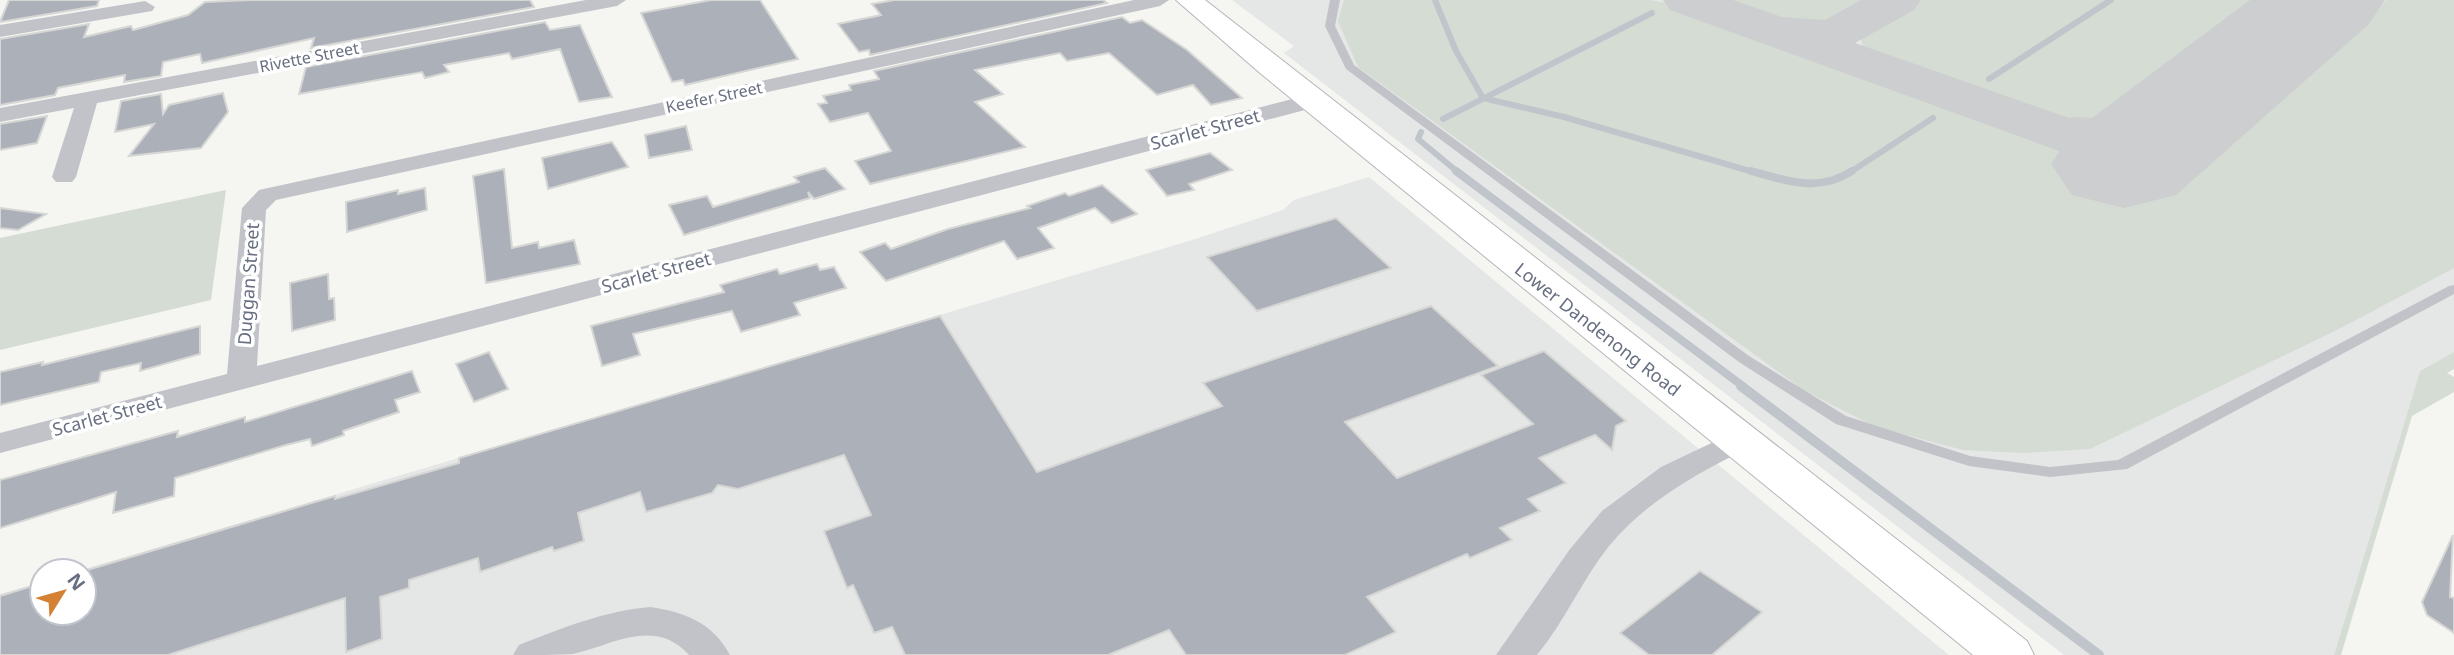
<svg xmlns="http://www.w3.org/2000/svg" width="2454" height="655" font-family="'Noto Sans',sans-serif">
<rect width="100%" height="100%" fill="#f5f5f2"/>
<!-- built -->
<g fill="#e5e6e6">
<polygon points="1232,0 2454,0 2454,352 2420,371 2334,655 2064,655 1284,53 1294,46"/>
<polygon points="1369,177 1949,655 0,655 0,594 42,582 42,613 84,613 84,571 78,571 1189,241 1283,210 1294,200"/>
</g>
<!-- green -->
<g fill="#d5dcd4">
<polygon points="1344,0 1650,0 1689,7 2177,184 2387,0 2454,0 2454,268 2339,329 2090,449 2023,453 1963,450 1876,427 1805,391 1358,67 1338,21"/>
<path d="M1706,0H1876C1863,7 1851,15 1837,20C1794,36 1746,14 1706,0Z"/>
<path d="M1918,0H2266L2116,114C2097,121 2077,120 2057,117C2021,113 1888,73 1864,50L1860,36L1867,28Z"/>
<polygon points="226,190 211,300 0,350 0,238"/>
<polygon points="2454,352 2454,369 2447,373 2454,377 2454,392 2412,416 2341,655 2334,655 2420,371"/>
</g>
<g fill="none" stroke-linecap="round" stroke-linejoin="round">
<!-- stream-far2 -->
<g stroke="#c0c5cc" stroke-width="6">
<polyline points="1435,0 1456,51 1483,98 1564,117 1757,173"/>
<polyline points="1989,79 2111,0"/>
<polyline points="1443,119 1652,13"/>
<polyline points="1421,132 1418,139 1459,173"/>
<polyline points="1849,173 1933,118"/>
</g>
<!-- stream-far1 -->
<g stroke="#c0c5cc" stroke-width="8">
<polyline points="1456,171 1744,387"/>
<path d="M1751,171C1787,181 1818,193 1852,171"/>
</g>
<!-- stream -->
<polyline stroke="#c0c5cc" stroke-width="10" points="1741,386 2099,655"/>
<!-- taxiway -->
<path fill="#ccced0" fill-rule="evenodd" d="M1663,0H1733L1782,17L1825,20L1861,0H1921L1914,10L1855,43L2069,118C2090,115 2113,124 2134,118C2178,103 2203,63 2240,44C2253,37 2265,40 2277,43L2285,54L2277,65C2238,98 2203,134 2152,147L2160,159L2152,171L2131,177L1670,10Z"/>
<!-- runway -->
<polygon fill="#ccced0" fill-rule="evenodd" points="2250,0 2385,0 2368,25 2176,195 2124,208 2072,195 2051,164 2072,133"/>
</g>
<!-- building -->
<g fill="#acb0b8" stroke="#d6d7d5" stroke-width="2">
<polygon points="9,0 99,0 97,6 0,22"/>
<polygon points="250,0 530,0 534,7 311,48 314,38 202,63 200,54 163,62 161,76 124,82 125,75 58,88 55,95 0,105 0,39 89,24 84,37 131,26 133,30 188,15 205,2"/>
<polygon points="711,0 760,0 798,59 685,85 683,80 672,82 641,13"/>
<polygon points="894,0 1103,0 1107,3 870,55 869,50 859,52 838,24 881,15 872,4"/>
<polygon points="1122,17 1130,23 1142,20 1187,50 1242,98 1211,105 1193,85 1157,95 1109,53 1067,61 1060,53 975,70 1003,94 975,102 1025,147 870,184 855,161 891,151 868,113 830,122 818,104 827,103 823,96 851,90 849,85 879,79 874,71"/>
<polygon points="545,22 550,30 580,25 612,97 579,102 560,49 512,59 509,53 444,65 449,72 425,78 422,72 299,94 306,67"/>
<polygon points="223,93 228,112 201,148 129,156 154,124 115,132 121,101 161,94 163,114 169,105"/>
<polygon points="47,116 37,143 0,150 0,124"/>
<polygon points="686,126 692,150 649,158 645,135"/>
<polygon points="612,142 628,167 548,189 542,158"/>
<polygon points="1210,153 1232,170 1189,184 1194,190 1167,196 1146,170"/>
<polygon points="825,168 845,189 814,199 808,192 810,198 684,235 669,205 707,196 713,207 799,182 794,177"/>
<polygon points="504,169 512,248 538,242 539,248 574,240 580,264 486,283 473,176"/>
<polygon points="1102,185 1137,214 1112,223 1095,208 1038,228 1054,248 1017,259 1004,241 886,281 860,252 885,243 891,249 948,229 1030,208 1027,206 1065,193 1069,196"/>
<polygon points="425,188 427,210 347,232 346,202 398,190 398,194"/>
<polygon points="0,208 46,214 18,230 0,228"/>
<polygon points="1336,218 1391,268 1257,311 1207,257"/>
<polygon points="817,264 820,270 834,267 846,288 794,303 800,315 741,332 732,311 633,334 640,355 602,366 591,326 724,292 720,285 777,269 780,274"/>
<polygon points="328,274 329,299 334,298 335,320 292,331 290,283"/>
<polygon points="1431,306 1498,366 1345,422 1397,478 1533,424 1481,375 1544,351 1626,421 1616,426 1612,450 1595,435 1539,458 1566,483 1528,499 1540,511 1500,528 1512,540 1470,558 1467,554 1367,597 1396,632 1345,655 1186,655 1169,630 1108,655 905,655 892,627 874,633 853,585 847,588 824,531 871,515 844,455 738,489 718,485 712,493 646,512 640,492 578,513 584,541 554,551 552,547 480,572 478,558 409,580 409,588 380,597 382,639 346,652 345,598 168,655 0,655 0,596 42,583 42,613 84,613 84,571 335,496 335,499 459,463 459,458 940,316 1037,472 1222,406 1203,383"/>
<polygon points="200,326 200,354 140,371 141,363 101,372 99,382 0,405 0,372 43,362 42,365"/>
<polygon points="489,352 508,389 474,402 456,364"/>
<polygon points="412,371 420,392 395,400 399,412 343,431 344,435 312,446 310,439 286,445 175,478 174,496 113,513 116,492 0,528 0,480 178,431 177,437 245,417 245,422"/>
<polygon points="2453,535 2450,597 2454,598 2454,633 2427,615 2422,602"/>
<polygon points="1700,571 1762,612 1712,655 1649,655 1620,633"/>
</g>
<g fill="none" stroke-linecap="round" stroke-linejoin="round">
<defs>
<polygon id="highway" points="1176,0 1205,0 2027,641 2034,655 1973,655 1260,73"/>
</defs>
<!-- highway casing -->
<use href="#highway" stroke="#b4b6ba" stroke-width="2"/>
<!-- lane -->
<polygon fill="#c1c3c8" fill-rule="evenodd" points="1330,0 1340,0 1335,26 1354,65 1749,356 1846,416 1970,456 2050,467 2118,460 2449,286 2454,285 2454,294 2127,469 2050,477 1969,466 1836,424 1739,362 1346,69 1325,26"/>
<!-- street -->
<g fill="#c1c3c8" fill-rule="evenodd">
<polygon points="586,0 626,0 617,6 97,103 76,177 72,182 56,182 52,177 74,108 0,122 0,108"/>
<polygon points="1134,0 1169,0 1160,6 276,200 266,210 257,366 1304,96 1312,94 1323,101 1320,106 0,453 0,433 227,374 242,208 259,190"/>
<polygon points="145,1 155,7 152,11 0,37 0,25"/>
<path d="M1739,430L1750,433L1755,440L1750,447C1698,473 1646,501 1609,546C1582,580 1565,621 1537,655H1496L1570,549L1602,511L1661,467Z"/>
<path d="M650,607C685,612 713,623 730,655H689C655,617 613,645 573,654C555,655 532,655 513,655L519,645C562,628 604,611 650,607Z"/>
</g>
<!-- highway -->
<use href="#highway" fill="#fff" fill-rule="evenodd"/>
</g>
<g text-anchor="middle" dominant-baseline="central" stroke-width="7" stroke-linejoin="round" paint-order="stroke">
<!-- far-street labels -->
<g font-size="16" fill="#676f81" stroke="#fff">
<text transform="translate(309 57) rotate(-11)">Rivette Street</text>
<text transform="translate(714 97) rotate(-12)">Keefer Street</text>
</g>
<!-- street labels -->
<g font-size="18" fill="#676f81" stroke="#fff">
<text transform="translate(1205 129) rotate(-15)">Scarlet Street</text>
<text transform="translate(656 272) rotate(-15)">Scarlet Street</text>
<text transform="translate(248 284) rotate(-86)">Duggan Street</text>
<text transform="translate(1598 329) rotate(38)">Lower Dandenong Road</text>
<text transform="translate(107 415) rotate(-15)">Scarlet Street</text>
</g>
</g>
<!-- north arrow -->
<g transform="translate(63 592) rotate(53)"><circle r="33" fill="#ffffff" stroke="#c2c5cd" stroke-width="2"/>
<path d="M0-5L12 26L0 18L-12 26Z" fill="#d48134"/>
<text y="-10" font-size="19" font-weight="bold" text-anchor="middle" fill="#676f81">N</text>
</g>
</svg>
